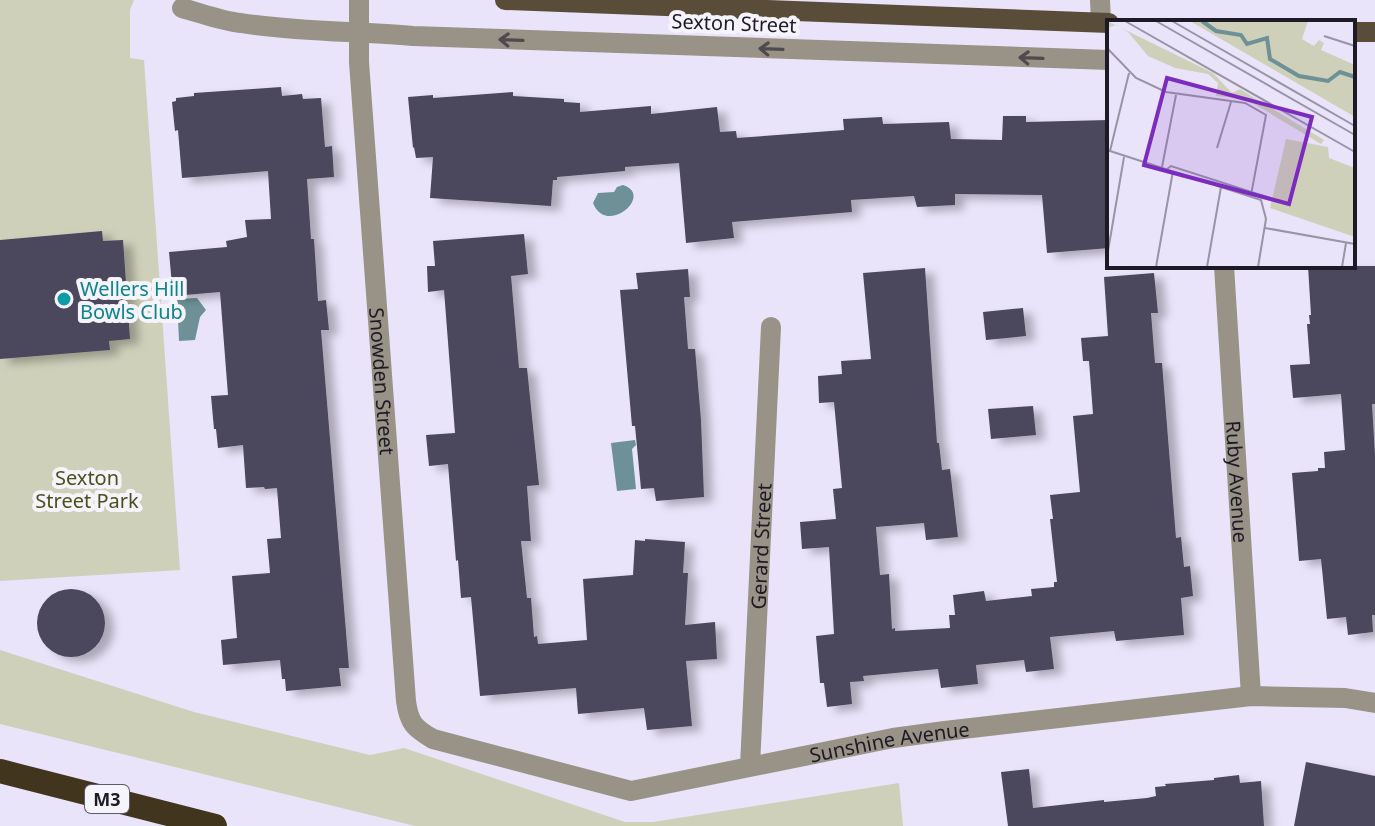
<svg xmlns="http://www.w3.org/2000/svg" width="1375" height="826" font-family="'Noto Sans',sans-serif">
<defs>
<filter id="shadow"><feDropShadow dx="9" dy="5" stdDeviation="4" flood-color="#0004"/></filter>
</defs>
<rect width="100%" height="100%" fill="#eae4fa"/>
<!-- green -->
<g fill="#cfd0ba">
<polygon points="0,0 134,0 130,10 130,58 144,60 180,570 0,581"/>
<polygon points="0,650 194,712 370,755 404,748 625,822 653,822 899,783 903,826 415,826 0,724"/>
</g>
<!-- water -->
<g fill="#6d9196">
<path d="M623,185C655,195 606,237 593,203L598,193L614,192L617,187Z"/>
<polygon points="197,298 206,310 200,317 195,340 179,341 177,299"/>
<polygon points="635,440 636,445 632,449 636,489 617,491 611,443"/>
</g>
<!-- building -->
<g fill="#4c465d" filter="url(#shadow)">
<polygon points="281,87 282,96 302,94 303,99 321,98 325,147 332,146 334,177 307,179 311,239 314,239 318,301 326,300 329,330 321,330 349,668 339,668 341,686 286,691 285,679 282,679 280,660 223,665 221,640 237,638 232,576 270,573 267,539 281,538 277,488 265,489 264,487 246,488 243,445 218,448 216,429 214,429 211,396 228,395 220,292 173,296 169,252 227,247 226,241 247,237 245,220 271,219 268,171 182,178 178,130 175,131 172,102 176,101 176,98 194,96 194,93"/>
<polygon points="513,92 513,96 564,99 564,102 580,103 580,112 651,106 651,114 717,107 720,132 736,131 737,138 844,130 843,119 882,117 883,124 949,122 951,139 1002,140 1003,116 1026,116 1026,122 1109,120 1109,248 1047,253 1042,195 955,194 955,205 917,207 914,196 851,200 852,212 732,222 734,238 686,243 679,163 625,167 625,171 557,177 557,180 553,180 551,206 430,198 433,157 416,158 414,147 413,148 408,97 433,95 433,98"/>
<polygon points="102,231 103,241 123,240 130,339 109,341 110,350 0,359 0,240"/>
<polygon points="524,234 528,274 511,276 519,368 527,368 539,485 527,486 531,541 521,541 527,598 531,598 534,637 537,636 538,644 587,640 583,579 633,575 635,540 645,541 645,539 685,542 683,573 688,573 685,625 715,622 717,659 686,661 692,726 647,730 644,708 578,714 576,688 480,696 471,597 461,598 458,560 456,561 448,464 429,466 426,435 455,433 444,290 428,292 427,266 435,266 433,241"/>
<polygon points="1308,266 1375,266 1375,404 1372,404 1375,455 1375,615 1372,615 1373,632 1348,635 1346,617 1327,619 1321,559 1299,561 1292,473 1318,471 1318,468 1325,468 1324,452 1345,450 1341,394 1293,398 1290,365 1310,364 1307,324 1310,324 1309,315 1311,315"/>
<polygon points="925,268 937,443 939,443 942,470 950,469 958,537 926,540 924,523 876,527 880,575 889,574 892,629 895,628 895,631 950,628 949,615 955,615 953,595 984,591 986,601 1032,596 1031,589 1054,587 1054,582 1057,582 1050,519 1053,519 1050,495 1080,492 1073,416 1093,414 1089,361 1083,361 1081,338 1108,336 1104,277 1154,273 1158,313 1151,313 1155,363 1162,363 1176,538 1181,537 1184,567 1190,566 1193,596 1181,598 1184,635 1116,641 1114,631 1050,637 1054,669 1026,672 1024,660 976,665 978,684 941,688 938,669 863,676 864,681 850,682 852,704 827,707 824,683 820,683 816,636 834,634 829,547 802,549 800,522 836,519 833,489 842,488 834,402 819,403 818,376 842,374 841,361 871,359 863,273"/>
<polygon points="688,269 690,297 684,297 688,349 695,349 701,420 704,497 656,501 654,488 641,489 635,426 632,426 620,290 638,289 636,273"/>
<polygon points="1023,308 1026,336 986,340 983,312"/>
<polygon points="1033,406 1036,435 991,439 988,409"/>
<circle cx="71" cy="623" r="34"/>
<polygon points="1306,762 1375,776 1375,826 1294,826"/>
<polygon points="1029,769 1033,808 1104,800 1104,802 1147,798 1156,796 1155,787 1166,786 1165,784 1214,780 1214,778 1239,775 1240,783 1261,781 1264,826 1008,826 1001,772"/>
</g>
<g fill="none" stroke-linecap="round" stroke-linejoin="round">
<!-- minor -->
<g stroke="#999287" stroke-width="20">
<path id="s1" d="M359,0V62L406,701C409,723 414,728 433,739L631,791L893,738L945,731L1251,696L1345,698L1375,703"/>
<polyline points="1100,0 1101,22"/>
<path d="M182,8C201,13 221,21 241,23C297,32 356,31 413,36L1109,60"/>
<path id="s2" d="M1224,266L1251,696"/>
<path id="s3" d="M750,766L771,327"/>
</g>
<!-- major -->
<g stroke="#594d39" stroke-width="20">
<polyline points="505,0 1109,23"/>
<polyline points="1353,32 1375,32"/>
</g>
<!-- highway -->
<polyline stroke="#42351e" stroke-width="24" points="0,771 215,826"/>
</g>
<!-- one-way arrows -->
<defs><path id="oneway-shaft" d="M-6 0H5M1.5-3L5.5 0L1.5 3" fill="none" stroke-width="1.6" stroke-linecap="round" stroke-linejoin="round" transform="scale(2)"/></defs>
<g stroke="#4f4a4d">
<use href="#oneway-shaft" transform="translate(511 40) rotate(-178)"/>
<use href="#oneway-shaft" transform="translate(771 49) rotate(-178)"/>
<use href="#oneway-shaft" transform="translate(1031 58) rotate(-178)"/>
</g>
<!-- markers -->
<circle fill="#0f9aa8" stroke="#f6f4fb" stroke-width="3" cx="64" cy="299" r="8"/>
<g text-anchor="middle" dominant-baseline="central" stroke-width="8" stroke-linejoin="round" paint-order="stroke">
<!-- shield labels -->
<rect fill="#f6f4fb" stroke="#5e5b66" stroke-width="2" x="85" y="785" width="44" height="28" rx="6"/>
<g font-size="18" font-weight="bold" fill="#1d1a26">
<text x="107" y="799">M3</text>
</g>
<!-- street labels -->
<g font-size="20" fill="#1d1a26" stroke="#f6f4fb">
<text transform="translate(734 23) rotate(2)">Sexton Street</text>
<text stroke="none"><textPath href="#s1" startOffset="382">Snowden Street</textPath></text>
<text stroke="none"><textPath href="#s2" startOffset="216">Ruby Avenue</textPath></text>
<text stroke="none"><textPath href="#s3" startOffset="220">Gerard Street</textPath></text>
<text stroke="none"><textPath href="#s1" startOffset="1220">Sunshine Avenue</textPath></text>
</g>
<!-- culture labels -->
<g font-size="20" fill="#0d838f" stroke="#f6f4fb" text-anchor="start">
<text x="80" y="288">Wellers Hill<tspan x="80" dy="23">Bowls Club</tspan></text>
</g>
<!-- park labels -->
<g font-size="20" fill="#4d4e1c" stroke="#f6f4fb">
<text x="87" y="477">Sexton<tspan x="87" dy="23">Street Park</tspan></text>
</g>
</g>
<!-- overview -->
<g transform="translate(1107 20)">
<rect width="248" height="248" fill="#eae4fa"/>
<path d="M0,1L106,53L125,73L133,69L217,120L214,124L139,79L109,76L111,63L101,54L68,48L41,36L21,12L9,5L0,8ZM83,1H201L195,19L207,26L212,20L217,23L214,30L248,45V97ZM179,119L221,127L222,138L248,148V217L163,188Z" fill="#cfd0ba"/>
<path fill="none" stroke="#6d9196" stroke-width="4" d="M95,1L109,11L134,15L140,24L160,18L163,39L192,56L221,61L233,52L248,57"/>
<path fill="none" stroke="#9893a5" stroke-width="2" d="M18,1L248,132M49,1L248,115M65,1L248,106M217,16L248,26M0,28L29,58L59,72L138,83L159,95L144,175M110,128L124,82M0,130L154,180L159,199L151,247M3,131L22,53M55,147L69,75M60,149L64,146L163,178M158,208L248,224M0,237L17,137M49,247L66,151M100,247L114,167M235,247L239,223"/>
<path fill="#7b2cbf" fill-opacity="0.15" stroke="#7b2cbf" stroke-width="4" d="M60,58L205,97L182,184L37,145Z"/>
<rect width="248" height="248" fill="none" stroke="#1d1a26" stroke-width="4"/>
</g>
</svg>
